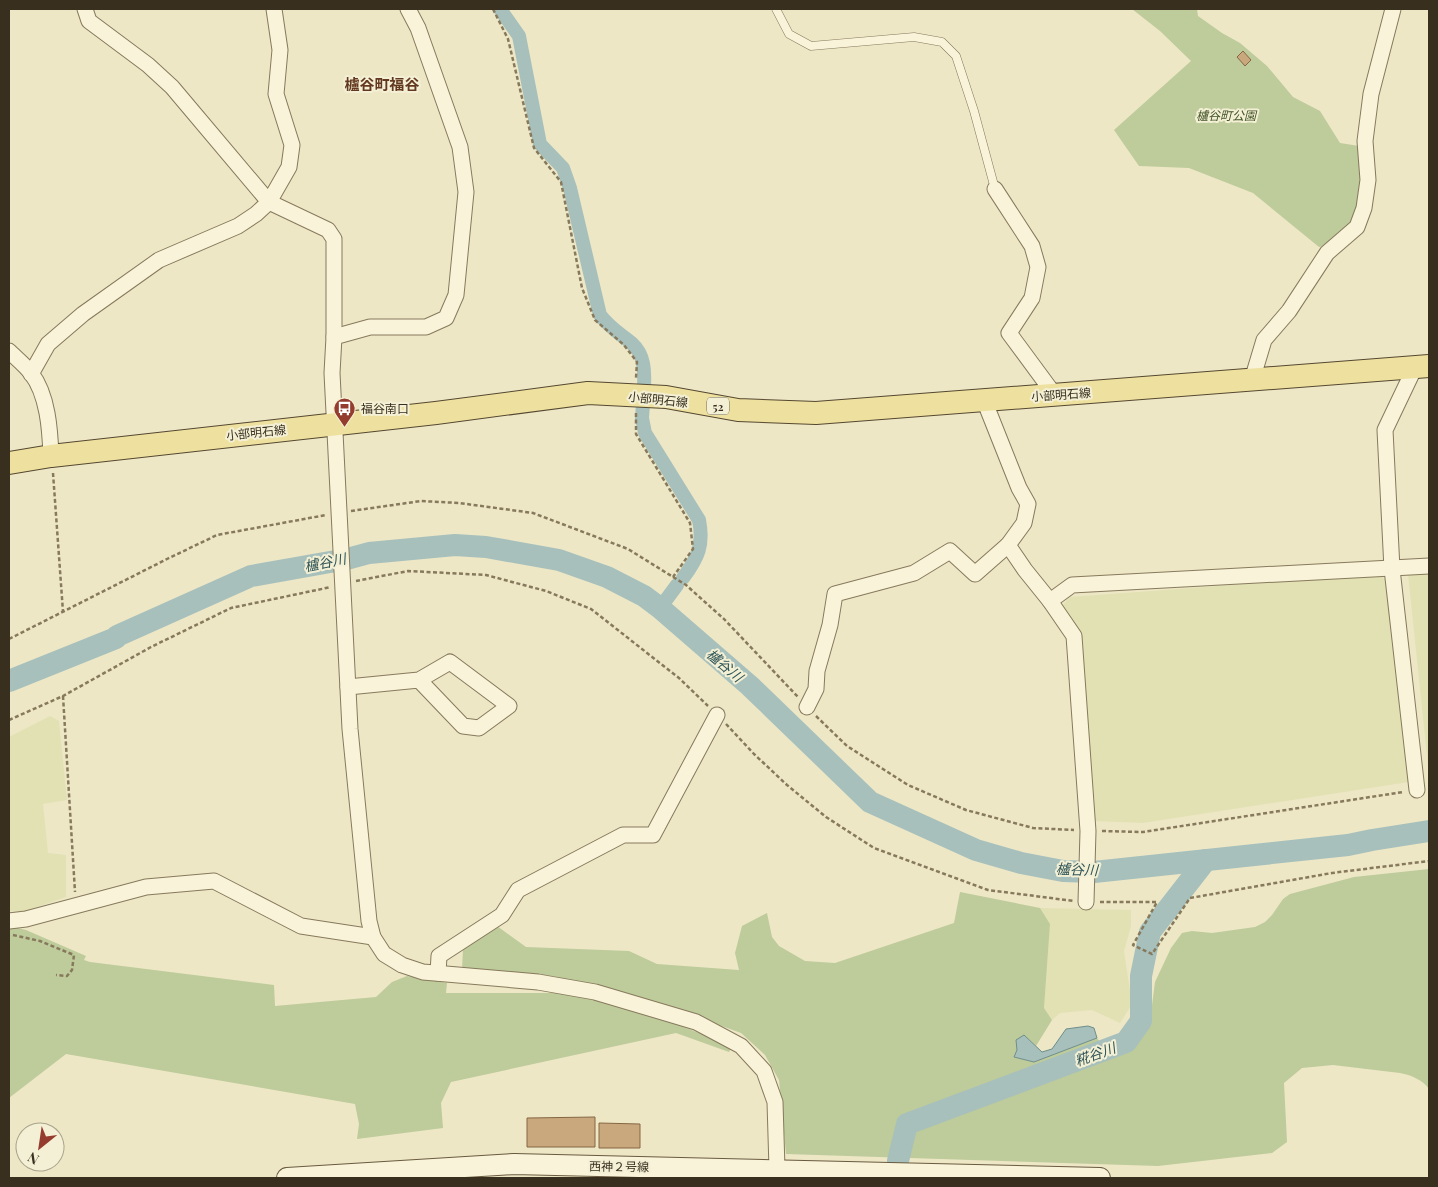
<svg xmlns="http://www.w3.org/2000/svg" width="1438" height="1187" font-family="'Playfair Display','Noto Sans JP',serif">
<rect width="100%" height="100%" fill="#ede7c6"/>
<!-- farmland -->
<g fill="#e2e1b3">
<polygon points="1429,573 1429,775 1408,574"/>
<polygon points="1379,574 1388,582 1409,782 1143,823 1094,821 1078,634 1061,607 1070,597"/>
<polygon points="50,716 59,721 67,800 43,804 48,853 66,855 66,897 23,912 9,911 9,737"/>
<polygon points="1040,908 1131,910 1131,926 1124,951 1132,1004 1120,1023 1092,1010 1060,1013 1052,1020 1044,1008 1050,924"/>
</g>
<!-- green -->
<g fill="#becb9a">
<polygon points="1132,9 1197,9 1198,16 1222,33 1240,43 1267,66 1293,97 1320,111 1340,143 1359,146 1361,184 1357,220 1335,244 1319,247 1253,193 1189,168 1139,166 1114,130 1191,61 1160,31"/>
<path d="M1429,869V1089C1423,1080 1411,1075 1400,1073L1333,1065L1302,1068L1284,1083L1287,1142L1272,1153L1158,1166L786,1154L779,1080L765,1055L741,1033L686,1013L625,994L553,976L462,970L463,948L497,926L526,947L629,951L657,964L739,970L735,953L742,926L767,913L772,937L779,946L805,961L835,963L954,923L960,892L1040,908L1050,924L1044,1008L1052,1020L1036,1046L1024,1035L1014,1057L1034,1062L1097,1038L1108,1053L1125,1050L1141,1037L1146,1030L1150,1021L1155,982L1171,948L1182,933L1192,931L1212,933L1255,927L1265,922L1272,915L1283,899L1290,894L1354,877Z"/>
<polygon points="9,926 26,930 86,956 84,960 90,962 274,985 275,1006 376,997 392,982 407,976 447,983 446,993 568,993 661,1018 732,1046 729,1052 676,1033 451,1082 441,1103 443,1128 357,1139 359,1124 355,1104 66,1054 9,1098"/>
</g>
<!-- water -->
<polygon fill="#a7c0bc" stroke="#6e8e8b" points="1088,1026 1094,1028 1097,1038 1034,1062 1014,1057 1017,1050 1016,1040 1024,1035 1042,1052 1052,1049 1066,1029"/>
<g fill="none" stroke-linecap="round" stroke-linejoin="round">
<!-- canal -->
<g stroke="#a7c0bc" stroke-width="14">
<path d="M500,9L519,36L540,144L563,168L570,188L600,315C623,345 647,337 644,385"/>
<path d="M643,404L642,418L645,433L699,520C704,545 698,558 683,578"/>
<polyline points="660,608 677,585"/>
</g>
<!-- river -->
<g stroke="#a7c0bc" stroke-width="22">
<polyline points="9,681 116,638 117,636 251,576 347,559 369,553 455,545 486,547 559,560 607,577 644,596 660,608 750,686 870,802 976,850 1021,863 1063,871 1094,872 1348,845 1372,840 1429,831"/>
<polyline points="898,1161 907,1124 1126,1042 1141,1021 1141,976 1150,932 1206,860"/>
</g>
</g>
<!-- building -->
<g fill="#c9a87d" stroke="#866743">
<polygon points="1243,51 1251,60 1245,66 1237,57"/>
<polygon points="595,1117 595,1147 527,1147 527,1118"/>
<polygon points="599,1123 640,1124 640,1148 599,1148"/>
</g>
<g fill="none" stroke-linecap="round" stroke-linejoin="round">
<defs>
<polyline id="lane" points="776,9 789,34 811,46 914,37 942,42 956,56 974,111 995,189"/>
<g id="street">
<polyline points="85,9 89,21 148,65 172,87 269,202 328,230 334,239 334,337"/>
<polyline points="408,9 418,28 460,147 466,192 456,295 446,318 426,327 370,327 334,337 332,373 350,729 369,921 373,937 384,954 402,965 423,972 538,982 595,992 696,1022 741,1046 764,1071 775,1102 777,1169"/>
<polyline points="995,189 1032,246 1038,267 1032,298 1009,333 1054,394"/>
<path d="M9,351C16,358 25,365 31,373C48,395 50,430 51,456"/>
<polyline points="1415,367 1385,430 1392,569 1417,790"/>
<polyline points="31,374 48,344 83,314 159,260 238,226 256,214 269,202 289,167 292,145 276,94 280,50 274,9"/>
<polyline points="1252,380 1264,340 1289,311 1327,253 1357,227 1364,208 1368,180 1365,141 1371,94 1393,9"/>
<polyline points="984,400 1019,488 1028,504 1024,523 1008,545 1025,570 1050,601 1074,636 1088,831 1086,902"/>
<polyline points="1050,601 1072,585 1429,566"/>
<polyline points="348,687 419,680 450,662 509,706 479,728 463,726 419,680"/>
<polyline points="807,707 816,689 817,671 830,625 835,594 914,573 950,551 975,574 1008,545"/>
<polyline points="9,921 26,919 146,887 214,881 301,926 373,937"/>
<polyline points="438,973 439,956 502,915 518,890 623,835 653,835 717,715"/>
</g>
<polyline id="secondary" points="287,1178 514,1164 1100,1178"/>
<polyline id="primary" points="9,463 51,456 436,413 588,393 666,397 738,410 816,413 1429,366"/>
</defs>
<!-- lane casing -->
<use href="#lane" stroke="#87795c" stroke-width="9"/>
<!-- street casing -->
<use href="#street" stroke="#87795c" stroke-width="17"/>
<!-- secondary casing -->
<use href="#secondary" stroke="#695a3f" stroke-width="22"/>
<!-- primary casing -->
<use href="#primary" stroke="#554730" stroke-width="24"/>
<!-- path -->
<g stroke="#87795c" stroke-width="2.5" stroke-dasharray="4 2.5" stroke-linecap="butt">
<polyline points="493,9 508,39 534,148 561,182 582,288 595,320 624,345 637,362 636,378"/>
<polyline points="636,413 636,434 690,523 693,549 673,577"/>
<polyline points="53,473 63,612"/>
<polyline points="351,511 421,501 459,503 533,513 628,549 686,585 724,619 798,697"/>
<polyline points="356,581 408,571 486,575 546,591 591,609 679,678 708,706"/>
<polyline points="9,639 167,559 217,535 326,515"/>
<polyline points="63,696 75,892"/>
<polyline points="816,716 847,746 908,785 966,810 1033,828 1074,830"/>
<polyline points="9,720 63,696 151,647 231,608 331,587"/>
<polyline points="726,724 754,754 787,785 826,817 874,848 988,890 1074,901"/>
<polyline points="1102,831 1143,832 1403,792"/>
<polyline points="1100,902 1157,902 1133,945 1152,954 1190,898 1332,873 1429,861"/>
<polyline points="13,935 40,941 74,955 72,970 67,976 56,975"/>
</g>
<!-- lane -->
<use href="#lane" stroke="#f8f3d9" stroke-width="8"/>
<!-- street -->
<use href="#street" stroke="#f8f3d9" stroke-width="15"/>
<!-- secondary -->
<use href="#secondary" stroke="#f8f3d9" stroke-width="20"/>
<!-- primary -->
<use href="#primary" stroke="#eee19f" stroke-width="22"/>
</g>
<!-- icons -->
<defs>
<symbol id="bus-pin" viewBox="-11 -11 22 30"><path d="M0 17L-7.5 6A9.5 9.5 0 1 1 7.5 6Z" fill="#943c2e" stroke="#f4f0d5"/><path d="M-5-6H5V4H4V6H2V4H-2V6H-4V4H-5ZM-3.5-4V0h7V-4ZM-3.5 1.2v1.5H-2V1.2ZM2 1.2v1.5H3.5V1.2Z" fill="#fff"/></symbol>
</defs>
<g fill-rule="evenodd">
<use href="#bus-pin" x="332" y="396" width="25" height="34"/>
</g>
<g text-anchor="middle" dominant-baseline="central" stroke-width="4" stroke-linejoin="round" paint-order="stroke">
<!-- shield labels -->
<rect fill="#f4f0d5" stroke="#706956" stroke-width="1" x="707" y="397.5" width="22" height="17" rx="4"/>
<g font-size="11" font-weight="bold" fill="#382f1f">
<text x="718" y="406">52</text>
</g>
<!-- park labels -->
<g font-size="12" font-style="italic" fill="#425427" stroke="#f4f0d5">
<text x="1226" y="115">櫨谷町公園</text>
</g>
<!-- street labels -->
<g font-size="12" fill="#382f1f" stroke="#f4f0d5">
<text transform="translate(1061 394) rotate(-4)">小部明石線</text>
<text transform="translate(658 399) rotate(6)">小部明石線</text>
<text transform="translate(256 432) rotate(-6)">小部明石線</text>
<text transform="translate(619 1166) rotate(1)">西神２号線</text>
</g>
<!-- poi labels -->
<g font-size="12" fill="#382f1f" stroke="#f4f0d5" text-anchor="start">
<text x="361" y="408">福谷南口</text>
</g>
<!-- water labels -->
<g font-size="14" font-style="italic" fill="#2f5457" stroke="#f4f0d5">
<text transform="translate(325 562) rotate(-11)">櫨谷川</text>
<text transform="translate(725 665) rotate(40)">櫨谷川</text>
<text transform="translate(1077 869) rotate(2)">櫨谷川</text>
<text transform="translate(1095 1054) rotate(-20)">糀谷川</text>
</g>
<!-- quarter labels -->
<g font-size="15" font-weight="bold" fill="#633820" stroke="#f4f0d5">
<text x="382" y="84">櫨谷町福谷</text>
</g>
</g>
<!-- border -->
<rect width="1438" height="1187" fill="none" stroke="#382f1f" stroke-width="20"/>
<!-- north arrow -->
<g transform="translate(40 1147) rotate(210)"><circle r="24" fill="#f4f0d5" stroke="#a9a38c"/>
<path d="M0-4L9 19L0 12L-9 19Z" fill="#943c2e"/>
<text y="-8" font-size="14" font-weight="bold" text-anchor="middle" fill="#382f1f">N</text>
</g>
</svg>
